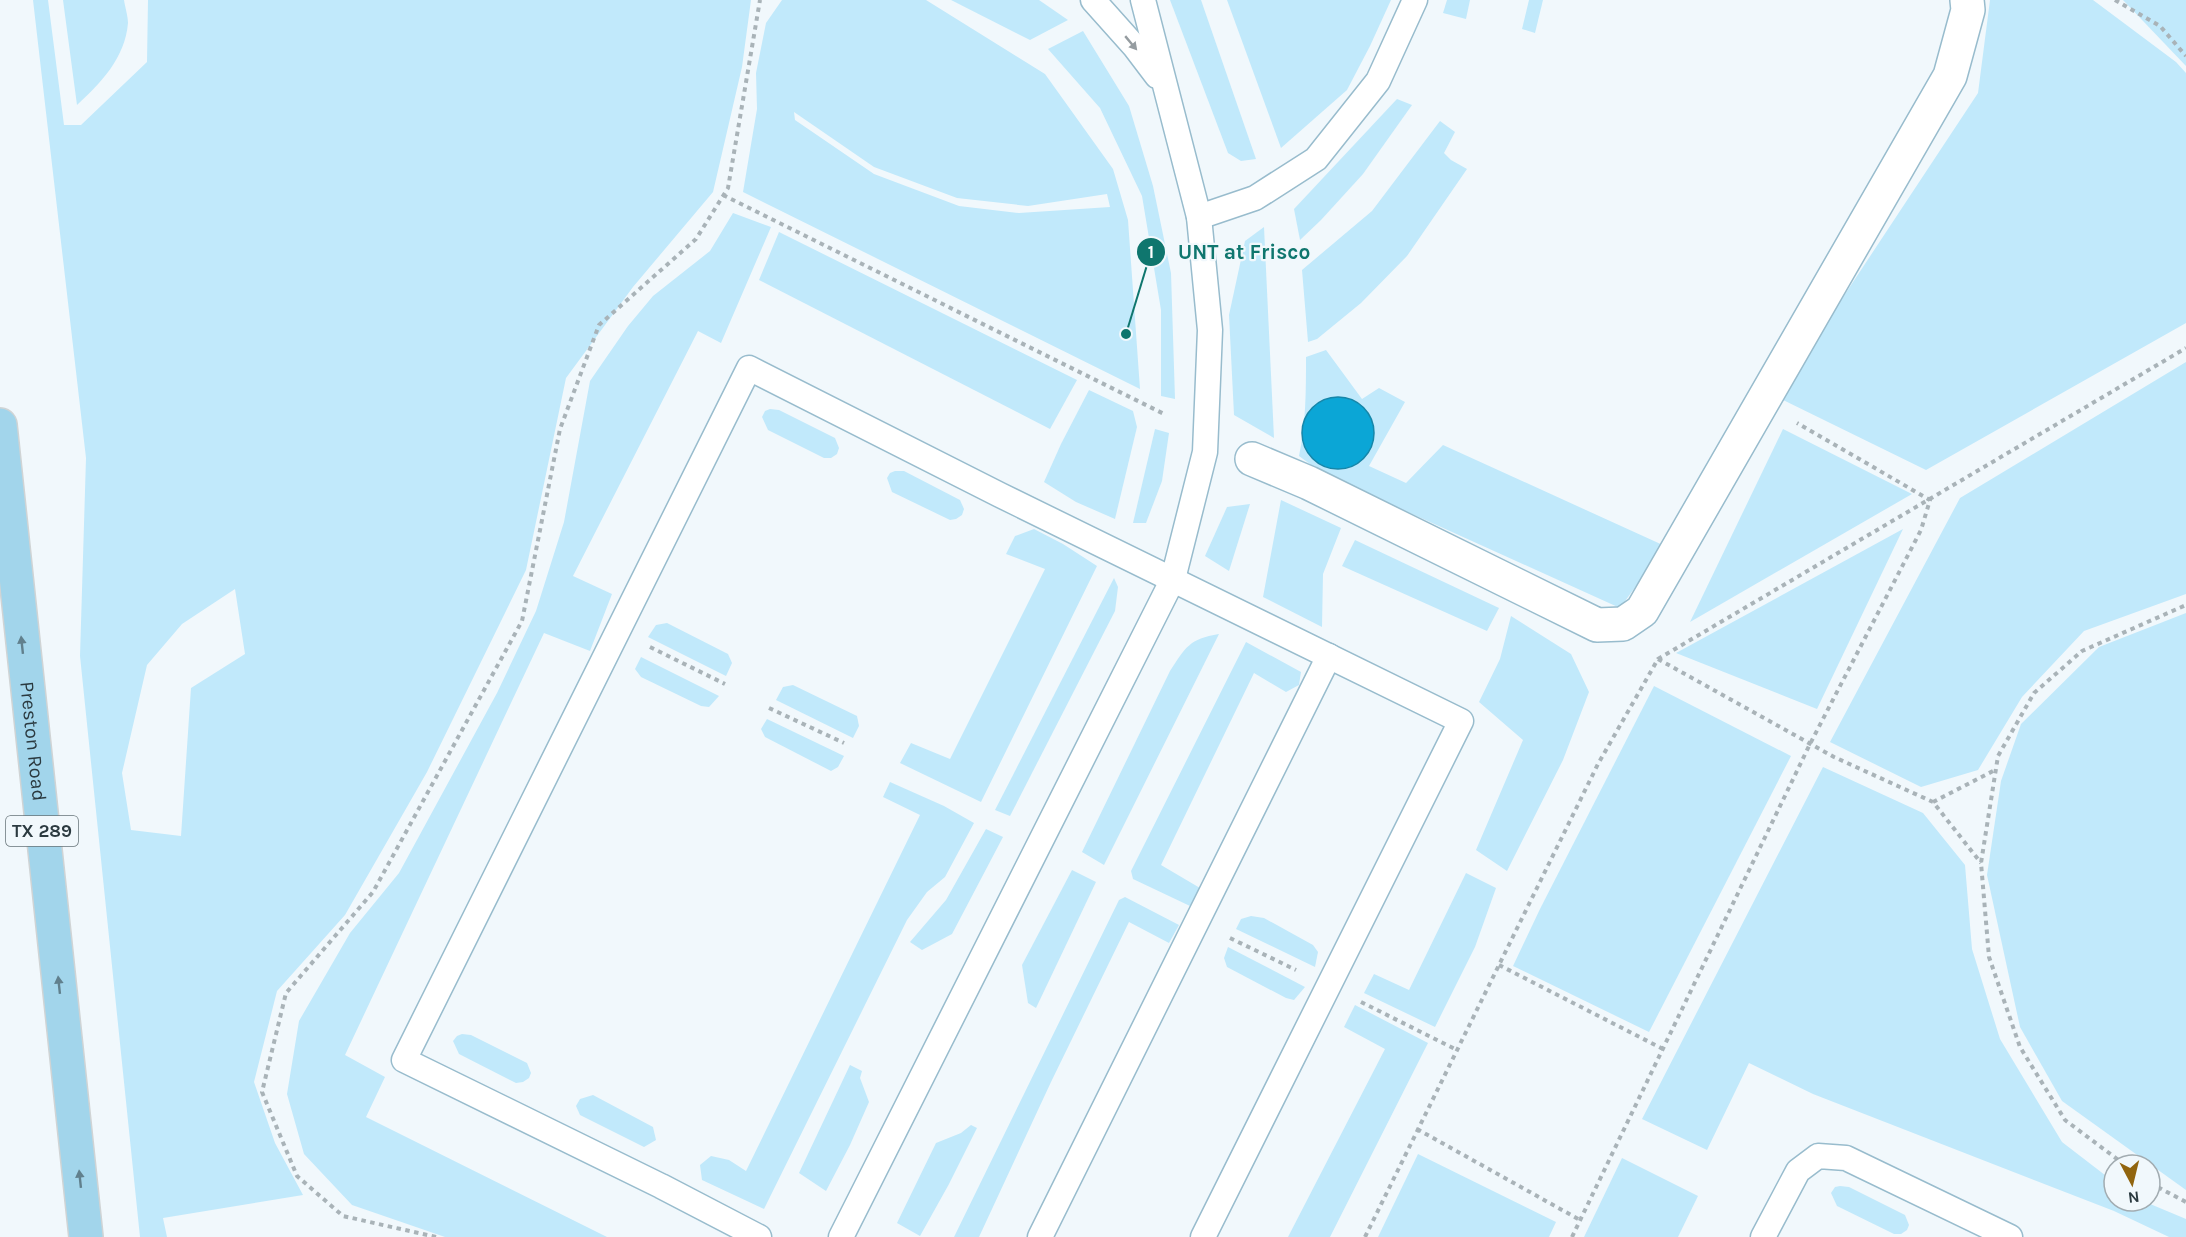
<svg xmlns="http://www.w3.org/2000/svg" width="2186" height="1237" font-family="Karla,sans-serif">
<rect width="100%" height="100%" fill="#f1f8fc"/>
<!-- green -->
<g fill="#c1e9fb" fill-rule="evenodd">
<path d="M33,0H48L64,125H81L147,62L148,0H751L742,67L713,192L633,287L566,378L526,570L427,772L345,915L277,991L254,1082L275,1143L303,1195L163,1218L167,1237H140L80,656L86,458ZM235,589L245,654L191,688L181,836L131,830L122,773L147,665L182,624Z"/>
<path d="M63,0H124C125,7 128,16 128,23C125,58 101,83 77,105Z"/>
<path d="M782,0H926L1045,74L1113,169L1128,220L1140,389L743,192L757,109L756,73L766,23ZM794,112L874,167L957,198L1028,206L1107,194L1110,207L1019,213L959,206L874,174L795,120Z"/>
<polygon points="951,0 1039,0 1068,20 1030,40"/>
<polygon points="1170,0 1201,0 1256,159 1241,161 1228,153"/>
<polygon points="1227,0 1391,0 1370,46 1347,90 1281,148"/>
<polygon points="1447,0 1470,0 1466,19 1443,13"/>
<polygon points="1529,0 1543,0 1535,33 1522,29"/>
<polygon points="1990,0 2093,0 2176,62 2186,73 2186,323 1926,470 1777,397 1978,93"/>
<polygon points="2123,0 2186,0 2186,66"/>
<polygon points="1083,31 1129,106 1153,186 1171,273 1175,399 1161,396 1161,310 1142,196 1100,108 1048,49"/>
<polygon points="1397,99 1412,105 1363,174 1321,220 1300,240 1294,209"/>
<polygon points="1440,121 1455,132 1444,153 1451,160 1467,169 1407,256 1361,303 1317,339 1308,342 1302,270 1372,211"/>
<polygon points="733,213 771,227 721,343 698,331 573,576 612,594 590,651 544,633 345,1055 385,1077 366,1117 607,1237 445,1237 352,1205 304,1154 287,1094 299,1021 350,933 399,873 497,693 536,611 564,522 590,381 628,326 653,296 710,251"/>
<polygon points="1264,227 1274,438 1234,415 1229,315 1245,241"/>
<polygon points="779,232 1077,380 1050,429 759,280"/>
<path d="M1326,350L1362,399L1379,388L1405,402L1369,466L1406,483L1443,445L1665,546L1620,608L1399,508L1329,478L1299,456C1306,423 1306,391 1306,357Z"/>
<polygon points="2186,362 2186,594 2084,631 2022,697 1978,770 1921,787 1830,742 1960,498"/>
<polygon points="1089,390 1133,411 1137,427 1115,519 1076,502 1044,482 1061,444"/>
<polygon points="770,409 779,410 835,438 839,448 837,454 831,458 824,458 768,430 762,417 765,411"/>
<polygon points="1155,429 1169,433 1162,481 1146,523 1133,523"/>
<polygon points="1783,429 1912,494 1690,622"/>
<polygon points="895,471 904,471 960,500 964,509 962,515 956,519 950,520 892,492 887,478 890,473"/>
<polygon points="1281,500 1341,528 1323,574 1322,627 1263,597"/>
<polygon points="1250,504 1229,571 1205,556 1227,507"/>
<polygon points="1034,529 1063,544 1097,566 981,802 900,763 911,743 950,759 1045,569 1006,554 1015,536"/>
<polygon points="1903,529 1817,709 1676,653"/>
<polygon points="1355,540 1499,608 1487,631 1342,566"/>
<polygon points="1114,578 1118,587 1115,611 1010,816 995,810"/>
<polygon points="2186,613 2186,1190 2062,1101 2020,1027 1987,875 2001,781 2021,724 2099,647"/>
<polygon points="1511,616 1571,654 1589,692 1563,760 1507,871 1476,850 1523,740 1479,702 1500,659"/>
<polygon points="667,623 728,654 732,663 726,676 648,637 656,625"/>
<path d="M1219,634L1104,865L1082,852L1170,671C1186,647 1189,639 1219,634Z"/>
<polygon points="1246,642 1301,672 1299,685 1286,692 1254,673 1161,865 1200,888 1190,906 1133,879 1131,871"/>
<polygon points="641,657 719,696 709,707 701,706 641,677 635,669"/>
<polygon points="793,685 857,716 859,726 853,738 776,700 783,687"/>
<polygon points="1654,686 1791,756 1649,1032 1513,966 1540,909"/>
<polygon points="767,719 844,756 838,767 831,771 765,737 761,729"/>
<polygon points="1823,767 1923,813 1965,865 1972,949 2000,1039 2062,1142 2114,1182 2114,1201 2143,1201 2186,1219 2186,1237 2169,1237 2114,1211 1813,1094 1749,1063 1707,1150 1642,1119"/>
<polygon points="890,782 944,806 974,823 945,877 927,892 907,920 764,1209 702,1180 700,1165 711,1156 729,1160 746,1171 920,815 883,797"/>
<polygon points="986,829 1003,837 952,934 922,950 910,942 946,900"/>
<polygon points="1072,870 1096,882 1036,1008 1028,1003 1022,965"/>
<polygon points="1466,873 1496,888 1475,947 1435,1027 1364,993 1374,974 1409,990"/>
<polygon points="1125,897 1179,925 1169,943 1129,922 1051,1082 979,1237 954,1237 1119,900"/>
<polygon points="1251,916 1264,918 1313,945 1318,952 1315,967 1236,929 1241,919"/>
<polygon points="1228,947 1305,987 1294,1000 1286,998 1227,967 1224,958"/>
<polygon points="1355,1005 1428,1043 1330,1237 1288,1237 1385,1049 1344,1027"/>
<polygon points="462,1034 471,1035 527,1063 531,1073 529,1078 523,1082 516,1083 459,1054 453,1041 457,1036"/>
<polygon points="850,1065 862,1071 860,1078 869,1102 850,1145 826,1191 799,1173"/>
<polygon points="593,1095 653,1127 656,1140 644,1147 580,1115 576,1106 580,1099"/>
<polygon points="971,1125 977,1128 949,1184 920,1236 897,1223 936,1143 961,1133"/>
<polygon points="1418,1154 1556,1222 1549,1237 1378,1237"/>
<polygon points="1622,1158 1698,1196 1678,1237 1584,1237"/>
<polygon points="1840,1186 1849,1187 1905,1215 1909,1225 1907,1230 1901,1234 1894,1234 1837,1206 1831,1193 1835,1187"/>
</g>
<!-- water -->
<circle fill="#0ba6d6" stroke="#1586a9" stroke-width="1.5" cx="1338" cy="433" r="36"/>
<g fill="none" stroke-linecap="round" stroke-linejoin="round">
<defs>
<g id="service">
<polyline points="1093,0 1135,47 1157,76"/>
<polyline points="1199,217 1255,198 1316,159 1378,81 1415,0"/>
<polyline points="759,1237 661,1186 404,1060 749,368 1000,495 1461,721 1203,1237"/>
<polyline points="841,1237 1173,579 1205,452 1210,330 1199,217 1143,0"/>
<polyline points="1040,1237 1329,656"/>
<polyline points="1763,1237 1798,1171 1818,1156 1846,1158 2010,1237"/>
</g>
<polyline id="pedestrian" points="1252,459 1309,483 1597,625 1623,624 1642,611 1950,76 1968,10 1967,0"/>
<g id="primary">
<path id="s1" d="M0,425L86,1237"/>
</g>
</defs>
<!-- service casing -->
<use href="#service" stroke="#98bccd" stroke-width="27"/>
<!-- pedestrian casing -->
<use href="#pedestrian" stroke="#98bccd" stroke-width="36"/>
<!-- primary casing -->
<use href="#primary" stroke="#d0d4d5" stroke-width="36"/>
<!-- path -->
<g stroke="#a9b3b8" stroke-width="4" stroke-dasharray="4.5 4.5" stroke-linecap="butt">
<polyline points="2115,0 2160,26 2186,56"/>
<polyline points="723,195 1164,414"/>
<polyline points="650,647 725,684"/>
<polyline points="1658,659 1834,757 1933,802 1981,863"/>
<polyline points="769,708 844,743"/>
<polyline points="1933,802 1995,770"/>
<polyline points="1230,938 1296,970"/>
<polyline points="1499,965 1663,1049"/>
<polyline points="1361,1002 1457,1050"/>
<polyline points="1417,1129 1580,1220"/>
<polyline points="2125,1165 2065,1120 2020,1047 1989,957 1981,863 1998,756 2034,693 2082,651 2186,605"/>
<polyline points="2150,1183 2186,1202"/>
<polyline points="436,1237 343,1216 297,1176 262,1092 286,993 373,892 522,621 560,429 599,325 696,239 728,188 760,0"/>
<polyline points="1365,1237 1598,764 1658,659 2186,348"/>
<polyline points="1572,1237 1810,744 1921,530 1930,500 1797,423"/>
</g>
<!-- service -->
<use href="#service" stroke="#fff" stroke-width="24"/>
<!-- pedestrian -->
<use href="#pedestrian" stroke="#fff" stroke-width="33"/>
<!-- primary -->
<use href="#primary" stroke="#a2d5eb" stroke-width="33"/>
</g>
<!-- one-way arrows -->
<defs><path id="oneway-solid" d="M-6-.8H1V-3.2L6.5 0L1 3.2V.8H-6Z" transform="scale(1.5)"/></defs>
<use fill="#959ca0" href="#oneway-solid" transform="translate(1131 43) rotate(50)"/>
<g fill="#61808d">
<use href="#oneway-solid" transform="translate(22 645) rotate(-96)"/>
<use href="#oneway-solid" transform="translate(59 985) rotate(-96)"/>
<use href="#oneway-solid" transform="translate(80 1179) rotate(-96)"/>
</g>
<g text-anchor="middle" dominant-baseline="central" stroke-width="4.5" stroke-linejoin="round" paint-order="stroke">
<!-- shield labels -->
<rect fill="#f1f8fc" stroke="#667378" stroke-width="1.5" x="6" y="816" width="72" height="30" rx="4.5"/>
<g font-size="18" font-weight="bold" fill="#2b3a40">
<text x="42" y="831">TX 289</text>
</g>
<!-- street labels -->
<g font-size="20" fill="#2b3a40" stroke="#f1f8fc">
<text stroke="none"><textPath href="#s1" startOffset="318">Preston Road</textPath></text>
</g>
</g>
<!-- callouts -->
<path fill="none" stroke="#0f766e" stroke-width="2" d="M1126 334L1151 252"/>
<g fill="#0f766e" stroke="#f1f8fc" stroke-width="2">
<circle cx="1126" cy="334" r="6"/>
<circle cx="1151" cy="252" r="15"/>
</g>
<g font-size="18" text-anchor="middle" font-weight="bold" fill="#fff">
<text x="1151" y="258">1</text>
</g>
<g font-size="21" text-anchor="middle" font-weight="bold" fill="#0f766e" stroke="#f1f8fc" stroke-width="4.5" stroke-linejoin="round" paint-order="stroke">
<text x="1244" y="259">UNT at Frisco</text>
</g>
<!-- north arrow -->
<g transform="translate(2132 1183) rotate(173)"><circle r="28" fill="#f1f8fc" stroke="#a2acb1" stroke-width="1.5"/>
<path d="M0-4.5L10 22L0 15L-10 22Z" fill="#91650f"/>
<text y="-9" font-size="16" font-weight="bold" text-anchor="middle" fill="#2b3a40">N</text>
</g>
</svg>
